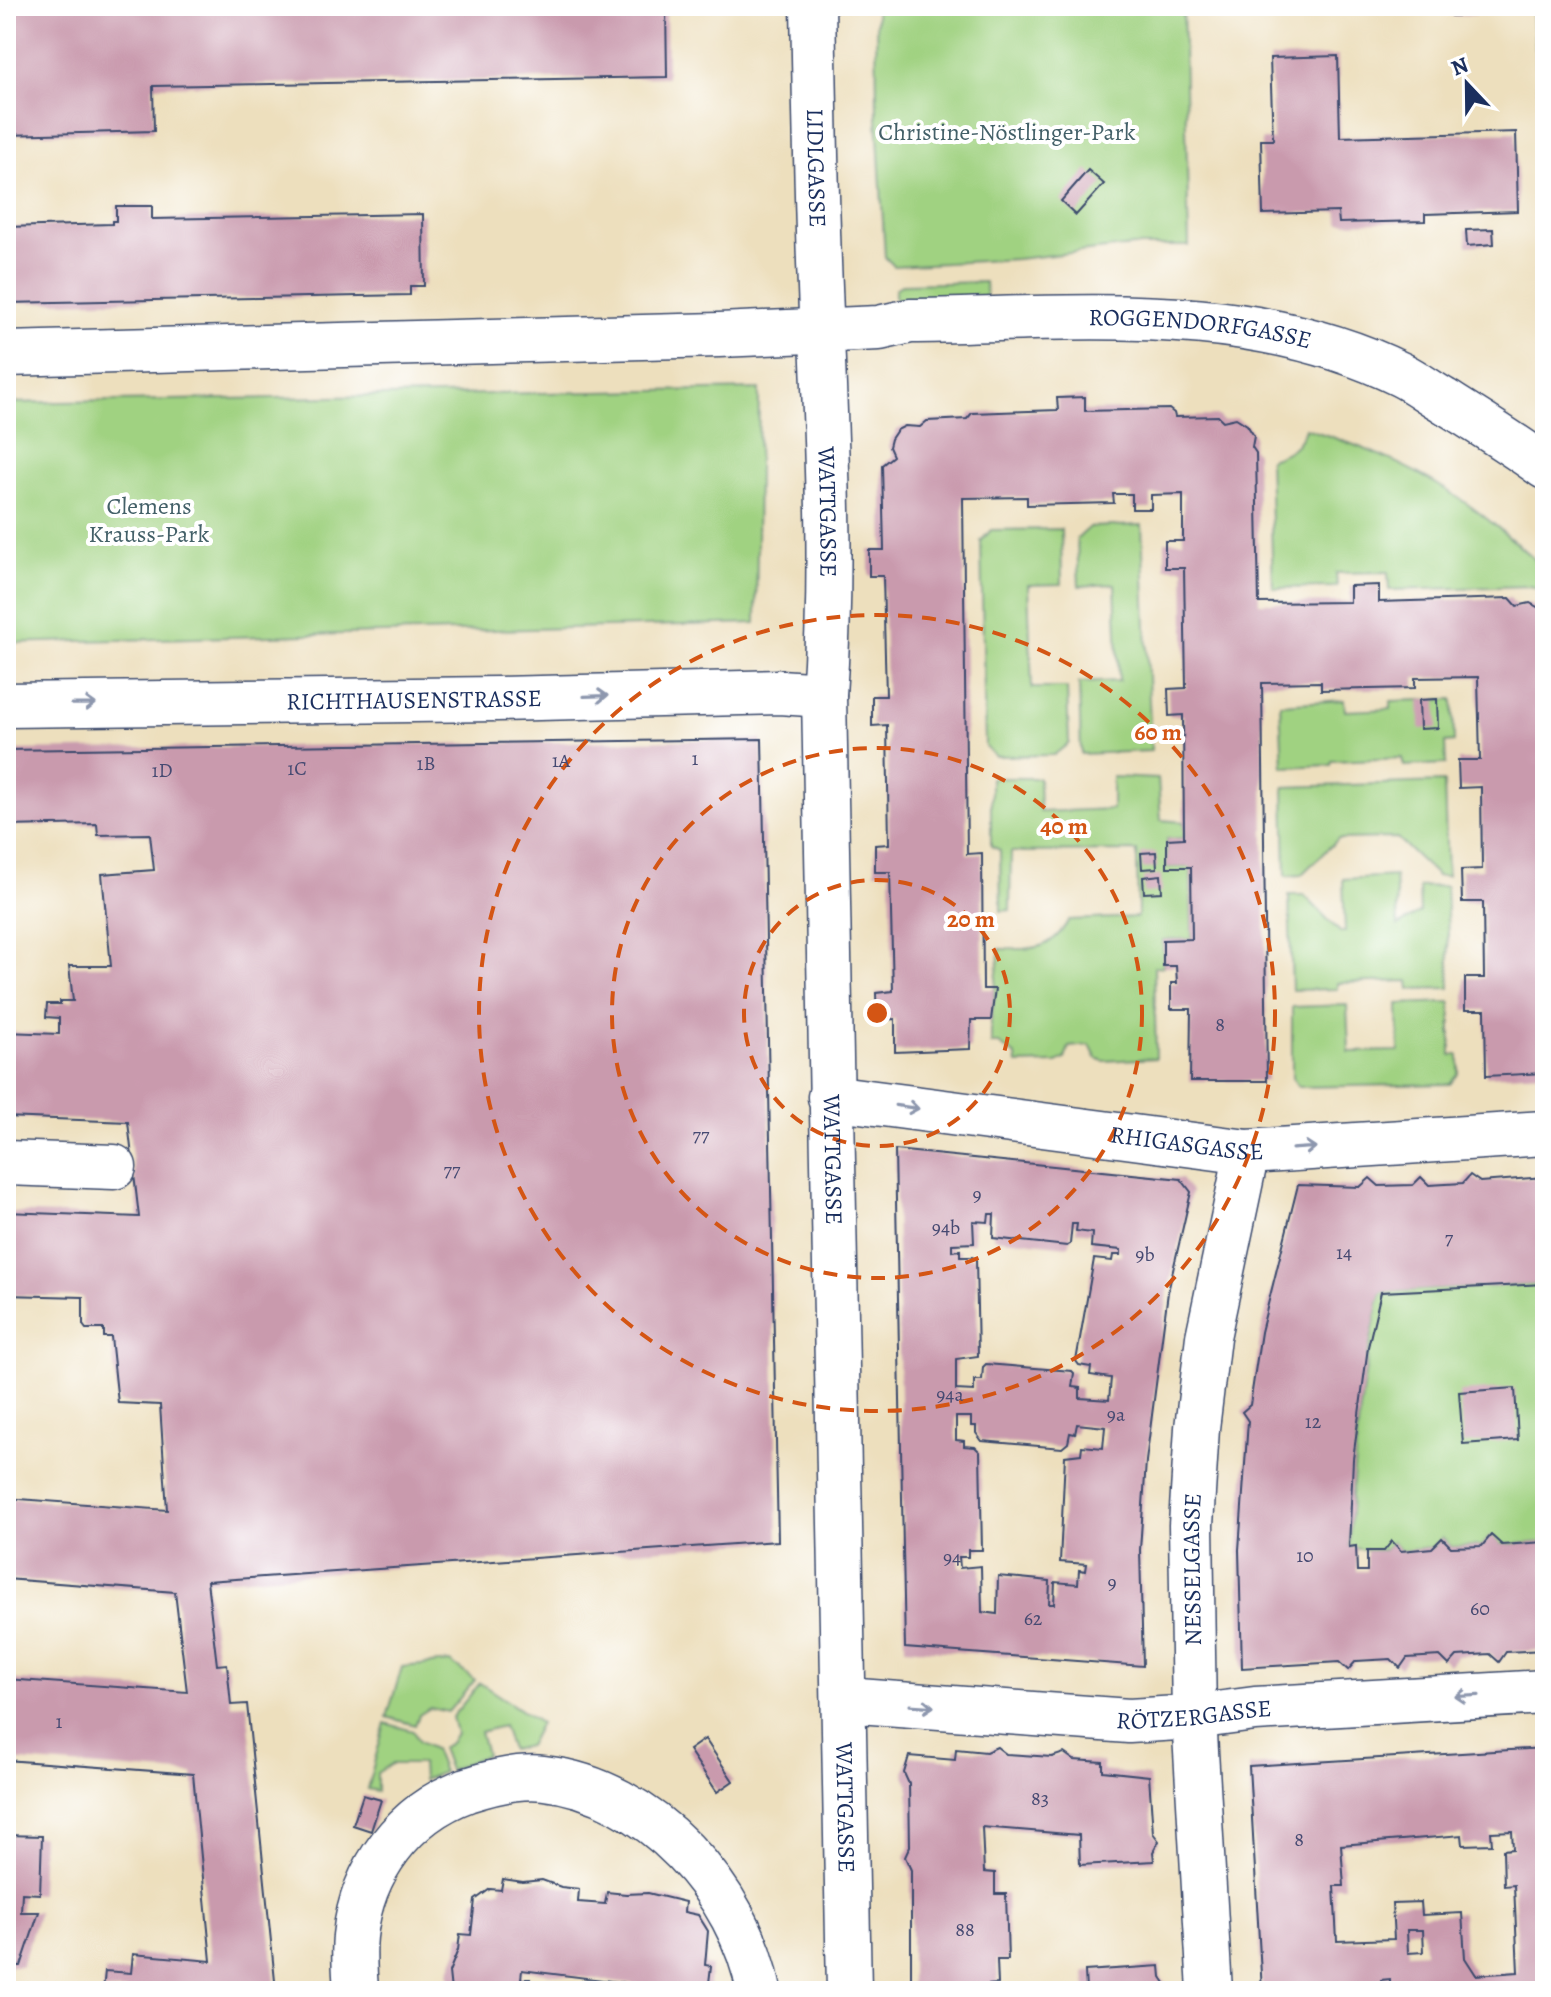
<svg xmlns="http://www.w3.org/2000/svg" width="1551" height="1997" font-family="Alegreya,serif">
<rect width="100%" height="100%" fill="#fff"/>
<filter id="ink" filterUnits="userSpaceOnUse"><feTurbulence type="fractalNoise" baseFrequency=".0125" numOctaves="2"/><feDisplacementMap in="SourceGraphic" scale="16" xChannelSelector="R" yChannelSelector="G"/><feConvolveMatrix kernelMatrix="1 2 1 2 8 2 1 2 1" color-interpolation-filters="sRGB"/></filter>
<filter id="wash" filterUnits="userSpaceOnUse"><feTurbulence type="fractalNoise" baseFrequency=".006" numOctaves="4" result="noise"/><feDisplacementMap in="SourceGraphic" scale="32" xChannelSelector="R" yChannelSelector="G"/><feGaussianBlur stdDeviation="1.8" result="paint"/><feColorMatrix in="noise" values="0 0 0 0 0 0 0 0 0 0 0 0 0 0 0 0 0 1.4 0 .05"/><feComposite in="paint" operator="in"/></filter>
<g filter="url(#wash)">
<rect width="100%" height="100%" fill="#eddfbd"/>
<!-- green -->
<g fill="#a0d281" stroke="#5e8070" stroke-width="2">
<polygon points="876,6 1183,6 1189,246 1133,246 1017,259 894,266 885,257 877,118"/>
<polygon points="1532,6 1545,6 1545,172"/>
<polygon points="985,282 986,297 895,299 895,289 903,284"/>
<polygon points="759,389 756,623 6,643 6,403"/>
<path d="M1305,428C1355,444 1403,462 1448,491C1483,513 1514,541 1545,569V588L1539,590L1531,586L1389,590L1388,572L1336,573L1337,587L1273,588L1269,459C1286,454 1300,447 1305,428Z"/>
<polygon points="1142,525 1151,751 1081,754 1079,683 1119,681 1115,584 1079,586 1077,539 1090,527"/>
<polygon points="1061,529 1062,584 1028,585 1032,688 1067,688 1069,743 1054,755 995,756 985,747 981,541 991,530"/>
<polygon points="1453,699 1454,742 1445,743 1446,764 1404,766 1402,758 1332,761 1331,765 1283,767 1280,704 1344,700 1345,711 1391,709 1391,701"/>
<path d="M1112,777L1158,779L1161,820L1184,822V838L1167,839V867H1191L1192,939L1163,940V966L1154,967L1156,1058L1104,1061L1096,1058L1090,1045L1069,1047L1065,1059L1057,1063L1017,1064L1016,1056L999,1044H991V1020L1000,949C1033,949 1051,951 1069,920L1138,917L1137,851L1011,852L1010,910L1001,911L1000,850L991,846V778H1039L1040,812L1112,809Z"/>
<polygon points="1444,782 1447,876 1437,876 1397,838 1338,839 1301,875 1286,876 1284,787"/>
<polygon points="1395,876 1398,926 1420,912 1419,887 1446,886 1450,988 1410,989 1409,981 1337,983 1337,989 1292,990 1289,895 1304,895 1340,932 1345,932 1343,879"/>
<polygon points="1451,1002 1451,1055 1459,1055 1459,1073 1450,1084 1299,1087 1292,1078 1292,1007 1347,1005 1349,1052 1399,1051 1398,1004"/>
<path d="M1545,1284V1542L1502,1545L1491,1536L1482,1546L1451,1547L1442,1538L1432,1548L1401,1551L1392,1541L1385,1550L1369,1551L1349,1547C1353,1460 1361,1376 1381,1292Z"/>
<polygon points="450,1662 475,1680 448,1712 430,1708 419,1715 415,1725 387,1717 402,1667"/>
<polygon points="480,1683 540,1723 528,1746 511,1750 503,1726 480,1732 486,1755 449,1770 441,1748 450,1743 456,1733 452,1717"/>
<polygon points="385,1723 413,1731 419,1742 434,1749 443,1772 423,1780 422,1764 391,1764 377,1773 377,1791 367,1789"/>
</g>
<g id="blocks">
<!-- building -->
<g fill="#c99aad" fill-rule="evenodd">
<polygon points="6,6 666,6 667,77 153,86 154,131 6,135"/>
<polygon points="1450,6 1475,6 1476,15 1451,16"/>
<polygon points="1338,56 1340,137 1516,132 1518,211 1425,214 1425,221 1339,223 1338,212 1263,214 1261,140 1273,140 1270,58"/>
<polygon points="1088,170 1104,184 1076,215 1061,201"/>
<polygon points="116,206 152,206 152,219 423,214 424,286 410,286 410,295 6,303 6,227 112,224 112,221 116,221"/>
<polygon points="1493,229 1494,244 1467,246 1466,230"/>
<polygon points="1085,397 1085,411 1169,409 1174,413 1175,417 1218,416 1223,421 1236,418 1247,425 1254,436 1252,447 1256,453 1259,603 1350,602 1350,586 1379,585 1379,602 1510,598 1517,606 1530,603 1539,608 1545,618 1545,1073 1486,1076 1485,1010 1465,1010 1465,978 1484,978 1483,902 1462,902 1461,870 1482,869 1481,787 1459,788 1458,760 1480,760 1478,677 1415,678 1415,688 1321,690 1321,682 1262,683 1267,1081 1190,1081 1191,1009 1171,1009 1171,983 1177,983 1176,966 1163,966 1163,940 1192,939 1191,867 1167,867 1167,839 1184,838 1183,715 1169,716 1168,689 1186,688 1184,568 1165,568 1165,541 1183,541 1183,494 1151,495 1151,509 1132,509 1132,494 1113,494 1114,503 1027,505 1027,497 963,498 967,854 982,853 983,989 995,989 991,1020 971,1020 970,1049 895,1052 895,1019 877,1020 876,993 893,991 890,872 875,872 875,845 889,844 887,725 872,726 872,696 886,696 883,576 869,576 869,550 884,550 882,465 893,456 889,447 891,439 897,430 905,426 920,427 927,421 967,419 972,413 1058,410 1057,398"/>
<polygon points="1437,699 1438,728 1420,729 1419,700"/>
<polygon points="762,739 778,1541 207,1581 217,1665 227,1664 231,1705 247,1704 276,1991 103,1991 105,1971 131,1973 133,1954 211,1961 193,1774 6,1760 6,1679 187,1692 175,1592 6,1579 6,1498 167,1510 160,1405 118,1403 111,1337 104,1337 104,1329 86,1329 83,1325 83,1297 6,1295 6,1212 139,1217 128,1122 6,1117 6,1032 59,1034 59,1018 46,1017 47,1004 60,1004 60,1001 73,1001 69,966 111,966 102,874 154,870 150,834 98,835 97,824 6,826 6,750"/>
<polygon points="1156,852 1157,868 1142,869 1141,853"/>
<polygon points="1161,875 1162,892 1144,893 1143,877"/>
<path d="M895,1150L1181,1179L1191,1192L1168,1292L1146,1461L1140,1550L1143,1666L905,1648ZM989,1214H994L993,1238L1067,1246L1070,1244L1072,1224H1077L1076,1231L1092,1233L1091,1247L1121,1250V1255H1113L1112,1261L1094,1259L1076,1361L1079,1365L1091,1367L1090,1375L1111,1378L1109,1400L1080,1398V1388L1072,1387L1074,1373L1072,1371L986,1364L983,1367L982,1380H974V1391L956,1390V1359L978,1356L976,1259L972,1257H960V1250L952,1251V1244L974,1243L973,1221L988,1222ZM956,1417H971V1426H976V1433L982,1441L1062,1448L1068,1443L1070,1433L1075,1434L1077,1424L1105,1427L1103,1448L1082,1446L1081,1454L1065,1456L1060,1562L1087,1564L1086,1571L1079,1570L1078,1584L1055,1582L1054,1604H1049L1050,1581L998,1576L997,1614L982,1612L981,1566L960,1568L959,1557H968V1550H982L980,1452L975,1447L964,1446V1441L956,1440Z"/>
<polygon points="1470,1175 1480,1182 1545,1177 1545,1284 1381,1292 1368,1347 1353,1459 1349,1547 1356,1546 1357,1571 1367,1571 1367,1551 1384,1551 1392,1541 1401,1551 1432,1548 1442,1538 1451,1547 1482,1546 1491,1535 1502,1545 1545,1542 1545,1650 1506,1652 1499,1662 1490,1654 1457,1656 1449,1665 1440,1656 1407,1658 1400,1668 1391,1659 1356,1661 1348,1670 1339,1662 1242,1668 1239,1550 1248,1421 1242,1412 1250,1405 1261,1332 1298,1185 1360,1187 1370,1178 1379,1186 1413,1185 1421,1177 1429,1185 1463,1183"/>
<polygon points="1515,1388 1518,1440 1463,1444 1459,1392"/>
<polygon points="705,1739 733,1781 717,1792 689,1750"/>
<polygon points="997,1747 1006,1754 1052,1757 1064,1753 1074,1760 1103,1762 1103,1771 1149,1776 1153,1833 1159,1841 1153,1852 1154,1861 1080,1865 1079,1835 982,1827 984,1872 995,1873 995,1894 1006,1894 1008,1960 997,1960 998,1984 988,1985 988,1991 911,1991 911,1870 905,1857 910,1846 909,1784 904,1773 909,1756 955,1760 956,1749 986,1752"/>
<path d="M1545,1748V1991H1390V1979L1381,1980V1990L1350,1991V1982H1342V1991H1262L1249,1766ZM1512,1831L1513,1849L1503,1850L1504,1886L1514,1885L1518,1972L1476,1975L1465,1958L1462,1913L1422,1915L1421,1902L1392,1903L1394,1939L1337,1941L1334,1886H1344L1341,1845L1462,1835L1463,1845L1492,1844L1491,1832ZM1407,1930H1423L1424,1952L1408,1953Z"/>
<polygon points="363,1795 381,1800 371,1831 353,1825"/>
<polygon points="6,1835 42,1836 40,1894 22,1893 21,1912 39,1912 21,1966 6,1966"/>
<polygon points="503,1879 523,1882 542,1880 561,1887 579,1889 578,1902 605,1904 607,1892 626,1894 648,1893 685,1902 684,1912 698,1915 708,1931 705,1965 711,1966 709,1983 711,1991 643,1991 644,1985 522,1970 521,1979 530,1979 529,1986 543,1988 545,1991 451,1991 449,1972 458,1950 460,1934 471,1935 475,1900 490,1889 501,1890"/>
<polygon points="1160,1966 1161,1977 1167,1986 1164,1991 1086,1991 1085,1971"/>
</g>
</g>
</g>
<g filter="url(#ink)">
<use href="#blocks" fill-opacity="0" stroke="#3a496c" stroke-width="2"/>
<g fill="none" stroke-linecap="round" stroke-linejoin="round">
<defs>
<g id="minor">
<path id="s1" d="M6,354L719,335L879,328L910,321C1073,319 1250,299 1402,375C1416,382 1429,392 1443,400C1478,422 1512,443 1545,467"/>
<path id="s2" d="M6,705L497,699L779,692L824,695"/>
<path id="s3" d="M830,1097L1247,1152L1545,1133"/>
<polyline points="6,1163 114,1167"/>
<path id="s4" d="M845,1700L1129,1721L1194,1717L1255,1709L1545,1692"/>
<path d="M356,1991C355,1973 353,1955 355,1936C362,1870 404,1813 467,1790C491,1782 518,1775 544,1778C649,1789 741,1891 759,1991"/>
<path id="s5" d="M1210,1991L1194,1717L1191,1525L1197,1428L1208,1337L1247,1152"/>
</g>
<g id="major">
<path id="s6" d="M813,6C815,99 816,193 820,287C825,423 834,559 824,695L849,1991"/>
</g>
</defs>
<!-- minor casing -->
<use href="#minor" stroke="#3a496c" stroke-width="47"/>
<!-- major casing -->
<use href="#major" stroke="#3a496c" stroke-width="47"/>
<!-- minor -->
<use href="#minor" stroke="#fff" stroke-width="44"/>
<!-- major -->
<use href="#major" stroke="#fff" stroke-width="44"/>
</g>
<!-- one-way arrows -->
<defs><path id="oneway-shaft" d="M-6 0H5M1.5-3L5.5 0L1.5 3" fill="none" stroke-width="1.6" stroke-linecap="round" stroke-linejoin="round" transform="scale(2)"/></defs>
<g stroke="#8d97ae">
<use href="#oneway-shaft" transform="translate(596 696) rotate(-2)"/>
<use href="#oneway-shaft" transform="translate(84 704) rotate(-1)"/>
<use href="#oneway-shaft" transform="translate(907 1107) rotate(8)"/>
<use href="#oneway-shaft" transform="translate(1304 1148) rotate(-4)"/>
<use href="#oneway-shaft" transform="translate(1467 1696) rotate(177)"/>
<use href="#oneway-shaft" transform="translate(922 1706) rotate(4)"/>
</g>
</g>
<!-- distance rings -->
<g fill="none" stroke="#d45514" stroke-width="4" stroke-dasharray="14 10">
<circle cx="877" cy="1013" r="133"/>
<circle cx="877" cy="1013" r="265"/>
<circle cx="877" cy="1013" r="398"/>
</g>
<g text-anchor="middle" dominant-baseline="central" stroke-width="8" stroke-linejoin="round" paint-order="stroke">
<!-- number labels -->
<g font-size="20" fill="#464a72">
<text x="695" y="758">1</text>
<text x="561" y="760">1A</text>
<text x="426" y="763">1B</text>
<text x="297" y="768">1C</text>
<text x="162" y="770">1D</text>
<text x="1220" y="1024">8</text>
<text x="701" y="1134">77</text>
<text x="452" y="1169">77</text>
<text x="977" y="1194">9</text>
<text x="946" y="1227">94b</text>
<text x="1449" y="1237">7</text>
<text x="1344" y="1252">14</text>
<text x="1145" y="1254">9b</text>
<text x="950" y="1394">94a</text>
<text x="1116" y="1414">9a</text>
<text x="1313" y="1421">12</text>
<text x="1305" y="1555">10</text>
<text x="952" y="1557">94</text>
<text x="1112" y="1582">9</text>
<text x="1480" y="1608">60</text>
<text x="1033" y="1618">62</text>
<text x="59" y="1721">1</text>
<text x="1040" y="1798">83</text>
<text x="1299" y="1839">8</text>
<text x="965" y="1929">88</text>
</g>
<!-- park labels -->
<g font-size="24" fill="#436068" stroke="#fff">
<text x="1007" y="132">Christine-Nöstlinger-Park</text>
<text x="149" y="506">Clemens<tspan x="149" dy="28">Krauss-Park</tspan></text>
</g>
<!-- street labels -->
<g font-size="24" fill="#1b2f5e" stroke="#fff">
<text stroke="none"><textPath href="#s6" startOffset="162">LIDLGASSE</textPath></text>
<text stroke="none"><textPath href="#s1" startOffset="1196">ROGGENDORFGASSE</textPath></text>
<text stroke="none"><textPath href="#s6" startOffset="506">WATTGASSE</textPath></text>
<text stroke="none"><textPath href="#s2" startOffset="408">RICHTHAUSENSTRASSE</textPath></text>
<text stroke="none"><textPath href="#s3" startOffset="360">RHIGASGASSE</textPath></text>
<text stroke="none"><textPath href="#s6" startOffset="1154">WATTGASSE</textPath></text>
<text stroke="none"><textPath href="#s5" startOffset="422">NESSELGASSE</textPath></text>
<text stroke="none"><textPath href="#s4" startOffset="350">RÖTZERGASSE</textPath></text>
<text stroke="none"><textPath href="#s6" startOffset="1802">WATTGASSE</textPath></text>
</g>
</g>
<circle cx="877" cy="1013" r="12" fill="#d45514" stroke="#fff" stroke-width="4"/>
<g font-size="24" text-anchor="middle" font-weight="bold" fill="#d45514" stroke="#fff" stroke-width="8" stroke-linejoin="round" paint-order="stroke">
<text x="1158" y="740">60 m</text>
<text x="1064" y="834">40 m</text>
<text x="971" y="927">20 m</text>
</g>
<!-- margin -->
<rect width="1551" height="1997" fill="none" stroke="#fff" stroke-width="32"/>
<!-- north arrow -->
<g transform="translate(1467 84) rotate(338)" stroke="#ffffff" stroke-width="6" paint-order="stroke">
<path d="M0-6L14 30L0 20L-14 30Z" fill="#1b2f5e"/>
<text y="-12" font-size="22" font-weight="bold" text-anchor="middle" fill="#1b2f5e">N</text>
</g>
</svg>
